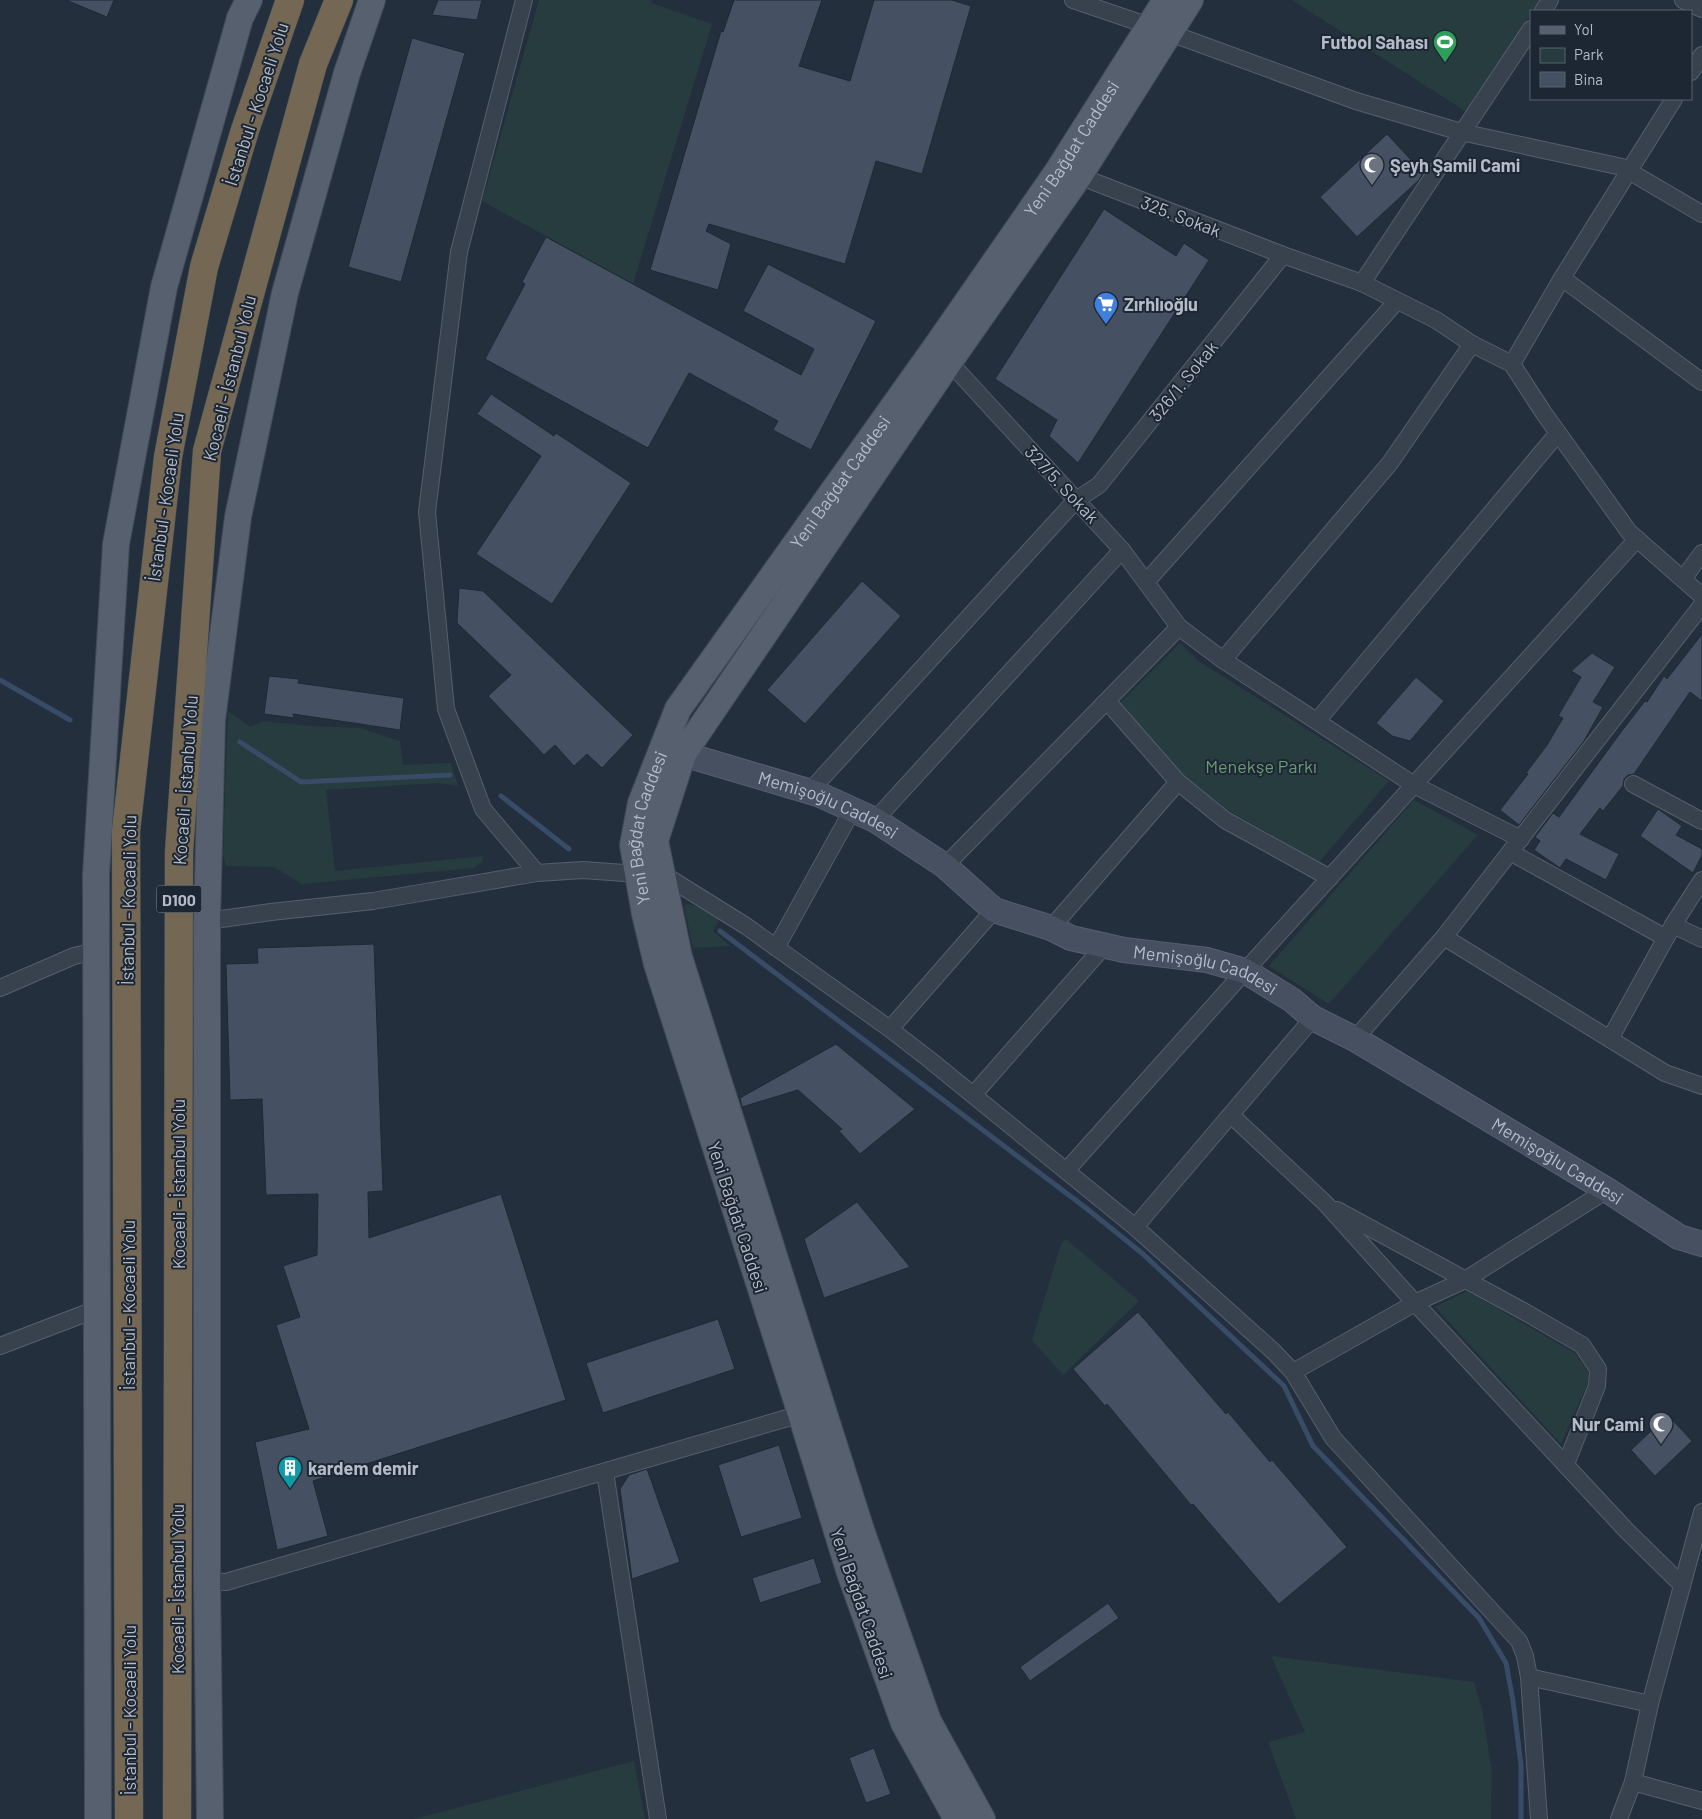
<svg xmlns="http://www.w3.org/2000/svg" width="1702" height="1819" font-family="Barlow,sans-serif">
<rect width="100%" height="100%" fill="#242f3e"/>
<!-- green -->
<g fill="#263c3f">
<polygon points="539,0 652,0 651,3 712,24 633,284 482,201"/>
<polygon points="1292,0 1540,0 1532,11 1531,11 1531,14 1468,113"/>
<polygon points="1180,643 1197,660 1389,781 1319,862 1231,812 1182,776 1120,703"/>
<polygon points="228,711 250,727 263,721 309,726 360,728 400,741 403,765 451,763 458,786 438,783 326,790 335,871 483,856 482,862 473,868 302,884 274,867 226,866 223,855"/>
<polygon points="1414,800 1478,835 1329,1004 1269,966"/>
<polygon points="688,904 700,907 720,918 713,931 730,946 693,948 684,906"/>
<polygon points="1066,1239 1139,1301 1063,1375 1032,1340 1061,1244"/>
<polygon points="1467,1291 1575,1353 1588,1371 1588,1383 1561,1444 1435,1307"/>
<polygon points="1271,1656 1474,1682 1482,1709 1492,1772 1491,1819 1296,1819 1268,1742 1305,1732"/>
<polygon points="634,1761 645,1819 414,1819"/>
</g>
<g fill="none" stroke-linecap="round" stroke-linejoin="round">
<!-- stream -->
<g stroke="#394c67" stroke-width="5">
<polyline points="0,680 70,720"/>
<polyline points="240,742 301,782 450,775"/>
<polyline points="501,796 569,849"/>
<polyline points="720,931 1086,1208 1143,1254 1284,1386 1313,1446 1479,1618 1506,1663 1513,1701 1521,1765 1521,1819"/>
</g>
</g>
<!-- building -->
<g fill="#455162" stroke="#1f2835">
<polygon points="66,0 114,0 107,17"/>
<polygon points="438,0 482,0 477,20 432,15"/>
<polygon points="734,0 822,0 799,66 850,81 874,0 952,0 971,6 922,174 876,161 845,264 709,224 706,231 731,244 718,290 650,270 721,31 723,32"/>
<polygon points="412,38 465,53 401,282 348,267"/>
<polygon points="1387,134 1423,173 1419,180 1357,237 1320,197"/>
<polygon points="1104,209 1176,256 1184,243 1209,260 1078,463 1049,436 1057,420 995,379"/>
<polygon points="546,237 801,375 814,349 743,311 768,264 876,321 811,450 773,430 778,421 689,373 648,448 485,359 525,284 522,282"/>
<polygon points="491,394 554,436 556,433 631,483 552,604 476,554 541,456 477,414"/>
<polygon points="862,581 901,616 805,724 767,690"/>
<polygon points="459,588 483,591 633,735 602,768 587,754 574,766 555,745 544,755 488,696 511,675 457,623"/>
<polygon points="1702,634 1702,701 1690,692 1634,774 1628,775 1624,779 1623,786 1603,811 1600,808 1580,834 1619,854 1606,880 1566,859 1560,868 1534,850 1540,841 1535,837 1553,813 1559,817 1621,732 1645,701 1647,702 1664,676 1667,679"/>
<polygon points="1592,653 1615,667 1593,702 1603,707 1584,741 1519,825 1500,810 1528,774 1526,773 1547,745 1563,718 1558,716 1581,677 1571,671"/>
<polygon points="269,676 299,679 298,683 404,698 400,730 293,714 294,718 264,714"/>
<polygon points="1416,677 1444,701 1410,741 1392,736 1376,723"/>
<polygon points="1658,809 1682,826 1676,835 1702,849 1702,855 1693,873 1640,836"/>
<polygon points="374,944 383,1191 368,1192 369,1238 501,1194 566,1400 313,1481 328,1536 277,1550 255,1442 309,1429 276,1325 300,1317 283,1266 317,1255 318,1194 266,1195 262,1099 230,1100 226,964 258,963 257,948"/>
<polygon points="836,1044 915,1109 860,1154 839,1131 842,1129 798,1090 742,1107 740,1098"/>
<polygon points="857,1202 910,1267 824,1298 804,1239"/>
<polygon points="1138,1312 1226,1414 1228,1412 1270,1462 1272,1460 1347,1547 1279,1604 1193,1504 1191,1505 1107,1404 1105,1406 1073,1369"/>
<polygon points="718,1319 735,1369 603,1413 586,1363"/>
<polygon points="1668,1415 1692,1441 1655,1476 1631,1450"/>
<polygon points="779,1445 802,1518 741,1537 718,1465"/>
<polygon points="647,1469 680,1562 632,1579 620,1489 629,1475"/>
<polygon points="814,1558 822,1583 760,1603 752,1578"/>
<polygon points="1108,1603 1119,1618 1030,1681 1020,1667"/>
<polygon points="874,1748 891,1794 866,1803 849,1758"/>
</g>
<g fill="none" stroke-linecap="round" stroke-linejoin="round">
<defs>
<g id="street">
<polyline points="524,0 459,252 427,512 446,709 483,809 537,873"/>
<polyline points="1073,0 1170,33 1356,101 1461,132 1622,167 1702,214"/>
<polyline points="1683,0 1702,9"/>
<polyline points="1543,11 1550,0"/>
<polyline points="1691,72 1702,55"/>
<polyline points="1079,176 1283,255 1362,283 1436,320 1472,344 1512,364 1543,412 1629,532 1702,596"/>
<polyline points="1562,278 1702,382"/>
<polyline points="1362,283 1531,29"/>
<polyline points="943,355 1122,550 1179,627 1223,660 1414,785 1521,839"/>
<polyline points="1512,364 1562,278 1674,99"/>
<polyline points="1683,579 1702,553"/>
<polyline points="1147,581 1397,301"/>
<polyline points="1223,660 1390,463 1472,344"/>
<polyline points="1107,701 1178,782 1225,820 1330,878"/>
<polyline points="1317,721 1558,433"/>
<polyline points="1633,784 1702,821"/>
<polyline points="810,791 1076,500 1099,485 1283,255"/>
<polyline points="875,820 1122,550"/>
<polyline points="1510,852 1666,938"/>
<polyline points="945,866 1179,627"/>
<polyline points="207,921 271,912 373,901 537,873 583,870 638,874 661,873 746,926 890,1029 930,1060 1135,1227 1273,1351 1293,1372 1333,1438 1519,1641 1525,1656 1529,1677 1650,1704"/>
<polyline points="1673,925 1702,880"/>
<polyline points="1051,928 1178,782"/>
<polyline points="1444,937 1665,1073 1702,1086"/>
<polyline points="776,948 853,809"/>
<polyline points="0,988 74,956 96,951"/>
<polyline points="890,1029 994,910"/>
<polyline points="1355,1039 1444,937 1702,605"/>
<polyline points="1610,1039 1673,925 1702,939"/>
<polyline points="974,1094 1105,945"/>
<polyline points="1231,1115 1325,1203 1415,1303 1626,1530 1682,1585"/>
<polyline points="1066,1171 1245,971 1637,539"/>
<polyline points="1337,1210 1525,1312 1582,1345 1598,1369 1597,1386 1566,1464"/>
<polyline points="1135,1227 1313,1018"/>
<polyline points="0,1346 97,1309"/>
<polyline points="1293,1372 1415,1303 1465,1280 1607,1190"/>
<polyline points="605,1472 658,1819"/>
<polyline points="207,1581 226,1582 801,1414"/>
<polyline points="1529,1677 1539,1819"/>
<polyline points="1633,1782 1702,1801"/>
<polyline points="1619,1819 1633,1782 1650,1704 1702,1512"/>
</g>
<g id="secondary">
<path id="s1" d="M683,754L818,794L875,820L945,866L994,910L1051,928L1071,938L1124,950L1207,960L1245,971L1292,1000L1313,1018L1355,1039L1607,1190L1679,1237L1702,1244"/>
</g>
<g id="primary">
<polyline points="98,1819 96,875 116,544 164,287 240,18 249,0"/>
<polyline points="210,1819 207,1581 207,921 212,720 238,517 285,293 347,73 372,0"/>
<path id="s2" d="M957,1819L904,1723L849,1570L801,1414L657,964L645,914L633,845L641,803L678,709L936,347L1058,171L1166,0"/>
<polyline points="982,1819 928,1721 861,1530 679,957 655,841 683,754 949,362 1079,176 1190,0"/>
</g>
<g id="highway">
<polyline points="129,1819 126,831 168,457 204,267 245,130 290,0"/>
<polyline points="177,1819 179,852 207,451 313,64 339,0"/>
</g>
</defs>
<!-- street casing -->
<use href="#street" stroke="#565f6c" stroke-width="18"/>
<!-- secondary casing -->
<use href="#secondary" stroke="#565f6c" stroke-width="26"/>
<!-- primary casing -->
<use href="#primary" stroke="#414a57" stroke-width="28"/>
<!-- highway casing -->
<use href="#highway" stroke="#434c59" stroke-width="29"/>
<!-- street -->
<use href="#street" stroke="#38414e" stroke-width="16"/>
<!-- secondary -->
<use href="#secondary" stroke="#465061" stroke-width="24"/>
<!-- primary -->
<use href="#primary" stroke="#56606e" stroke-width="26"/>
<!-- highway -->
<use href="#highway" stroke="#746855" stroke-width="28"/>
</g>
<!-- icons -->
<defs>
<symbol id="stadium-pin" viewBox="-11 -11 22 30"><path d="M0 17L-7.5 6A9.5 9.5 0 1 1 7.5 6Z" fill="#2e9e5b" stroke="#1d2633"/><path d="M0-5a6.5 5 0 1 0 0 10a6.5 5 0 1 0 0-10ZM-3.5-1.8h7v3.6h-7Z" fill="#fff"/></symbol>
<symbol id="mosque-pin" viewBox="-11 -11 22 30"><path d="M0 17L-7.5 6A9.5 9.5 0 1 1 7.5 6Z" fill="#6b7280" stroke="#1d2633"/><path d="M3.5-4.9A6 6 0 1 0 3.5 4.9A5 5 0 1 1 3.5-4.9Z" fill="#fff"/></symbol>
<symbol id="supermarket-pin" viewBox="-11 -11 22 30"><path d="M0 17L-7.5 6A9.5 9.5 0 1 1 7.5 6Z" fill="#3f7fe0" stroke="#1d2633"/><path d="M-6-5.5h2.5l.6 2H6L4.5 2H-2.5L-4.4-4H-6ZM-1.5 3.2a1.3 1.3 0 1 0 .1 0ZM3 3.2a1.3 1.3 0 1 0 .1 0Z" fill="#fff"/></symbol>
<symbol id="building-pin" viewBox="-11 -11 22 30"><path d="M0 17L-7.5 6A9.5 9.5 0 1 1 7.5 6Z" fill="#0f9aa8" stroke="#1d2633"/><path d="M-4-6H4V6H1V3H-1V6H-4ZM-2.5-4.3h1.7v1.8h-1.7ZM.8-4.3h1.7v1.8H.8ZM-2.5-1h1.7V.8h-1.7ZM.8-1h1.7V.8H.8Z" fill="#fff"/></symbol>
</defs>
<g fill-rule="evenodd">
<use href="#stadium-pin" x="1431" y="28" width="28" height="38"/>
<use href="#mosque-pin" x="1358" y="151" width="28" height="38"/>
<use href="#supermarket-pin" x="1092" y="290" width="28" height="38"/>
<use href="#mosque-pin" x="1647" y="1410" width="28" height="38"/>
<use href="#building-pin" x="276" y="1454" width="28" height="38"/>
</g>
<g text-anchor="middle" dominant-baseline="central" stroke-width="4" stroke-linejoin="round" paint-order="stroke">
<!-- shield labels -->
<rect fill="#1d2633" stroke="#878f9c" stroke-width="1" x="156.5" y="885.5" width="45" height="27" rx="4"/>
<g font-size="16" font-weight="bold" fill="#b4bcc9">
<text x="179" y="899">D100</text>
</g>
<!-- poi labels -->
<g font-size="18" font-weight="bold" fill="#b4bcc9" stroke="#1d2633" text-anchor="start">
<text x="1428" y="42" text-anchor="end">Futbol Sahası</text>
<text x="1390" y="165">Şeyh Şamil Cami</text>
<text x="1124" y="304">Zırhlıoğlu</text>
<text x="1644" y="1424" text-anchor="end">Nur Cami</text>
<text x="308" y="1468">kardem demir</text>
</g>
<!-- street labels -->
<g font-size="18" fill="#b4bcc9" stroke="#1d2633">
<text transform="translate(256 104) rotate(-72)">İstanbul - Kocaeli Yolu</text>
<text stroke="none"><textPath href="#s2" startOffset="1858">Yeni Bağdat Caddesi</textPath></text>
<text transform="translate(1181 216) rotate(21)">325. Sokak</text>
<text transform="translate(229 378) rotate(-76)">Kocaeli - İstanbul Yolu</text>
<text transform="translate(1183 381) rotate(-51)">326/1. Sokak</text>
<text stroke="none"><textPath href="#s2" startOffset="1452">Yeni Bağdat Caddesi</textPath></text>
<text transform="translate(1062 484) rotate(47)">327/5. Sokak</text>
<text transform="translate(165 497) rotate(-82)">İstanbul - Kocaeli Yolu</text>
<text transform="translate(185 780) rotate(-86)">Kocaeli - İstanbul Yolu</text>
<text stroke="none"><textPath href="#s1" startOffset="154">Memişoğlu Caddesi</textPath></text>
<text stroke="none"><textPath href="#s2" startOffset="1048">Yeni Bağdat Caddesi</textPath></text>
<text transform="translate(128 900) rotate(-89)">İstanbul - Kocaeli Yolu</text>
<text stroke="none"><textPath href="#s1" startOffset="574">Memişoğlu Caddesi</textPath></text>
<text stroke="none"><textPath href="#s1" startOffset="979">Memişoğlu Caddesi</textPath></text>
<text transform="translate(178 1184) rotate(-90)">Kocaeli - İstanbul Yolu</text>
<text transform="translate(738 1217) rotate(72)">Yeni Bağdat Caddesi</text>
<text transform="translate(128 1305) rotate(-90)">İstanbul - Kocaeli Yolu</text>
<text transform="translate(177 1589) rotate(-90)">Kocaeli - İstanbul Yolu</text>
<text transform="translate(862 1603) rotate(71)">Yeni Bağdat Caddesi</text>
<text transform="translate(129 1710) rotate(-90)">İstanbul - Kocaeli Yolu</text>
</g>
<!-- park labels -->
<g font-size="18" fill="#6b9a76" stroke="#1d2633">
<text x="1261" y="766">Menekşe Parkı</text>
</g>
</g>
<!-- legend -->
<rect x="1530" y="10" width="162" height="90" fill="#1d2633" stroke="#59626f"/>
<rect x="1540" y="26" width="25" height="8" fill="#56606e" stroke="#59626f"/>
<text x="1574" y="35" font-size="15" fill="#b4bcc9">Yol</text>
<rect x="1540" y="48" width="25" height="15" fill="#263c3f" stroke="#59626f"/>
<text x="1574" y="60" font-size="15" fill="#b4bcc9">Park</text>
<rect x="1540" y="72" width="25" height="15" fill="#455162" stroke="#59626f"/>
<text x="1574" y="85" font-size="15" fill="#b4bcc9">Bina</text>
</svg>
